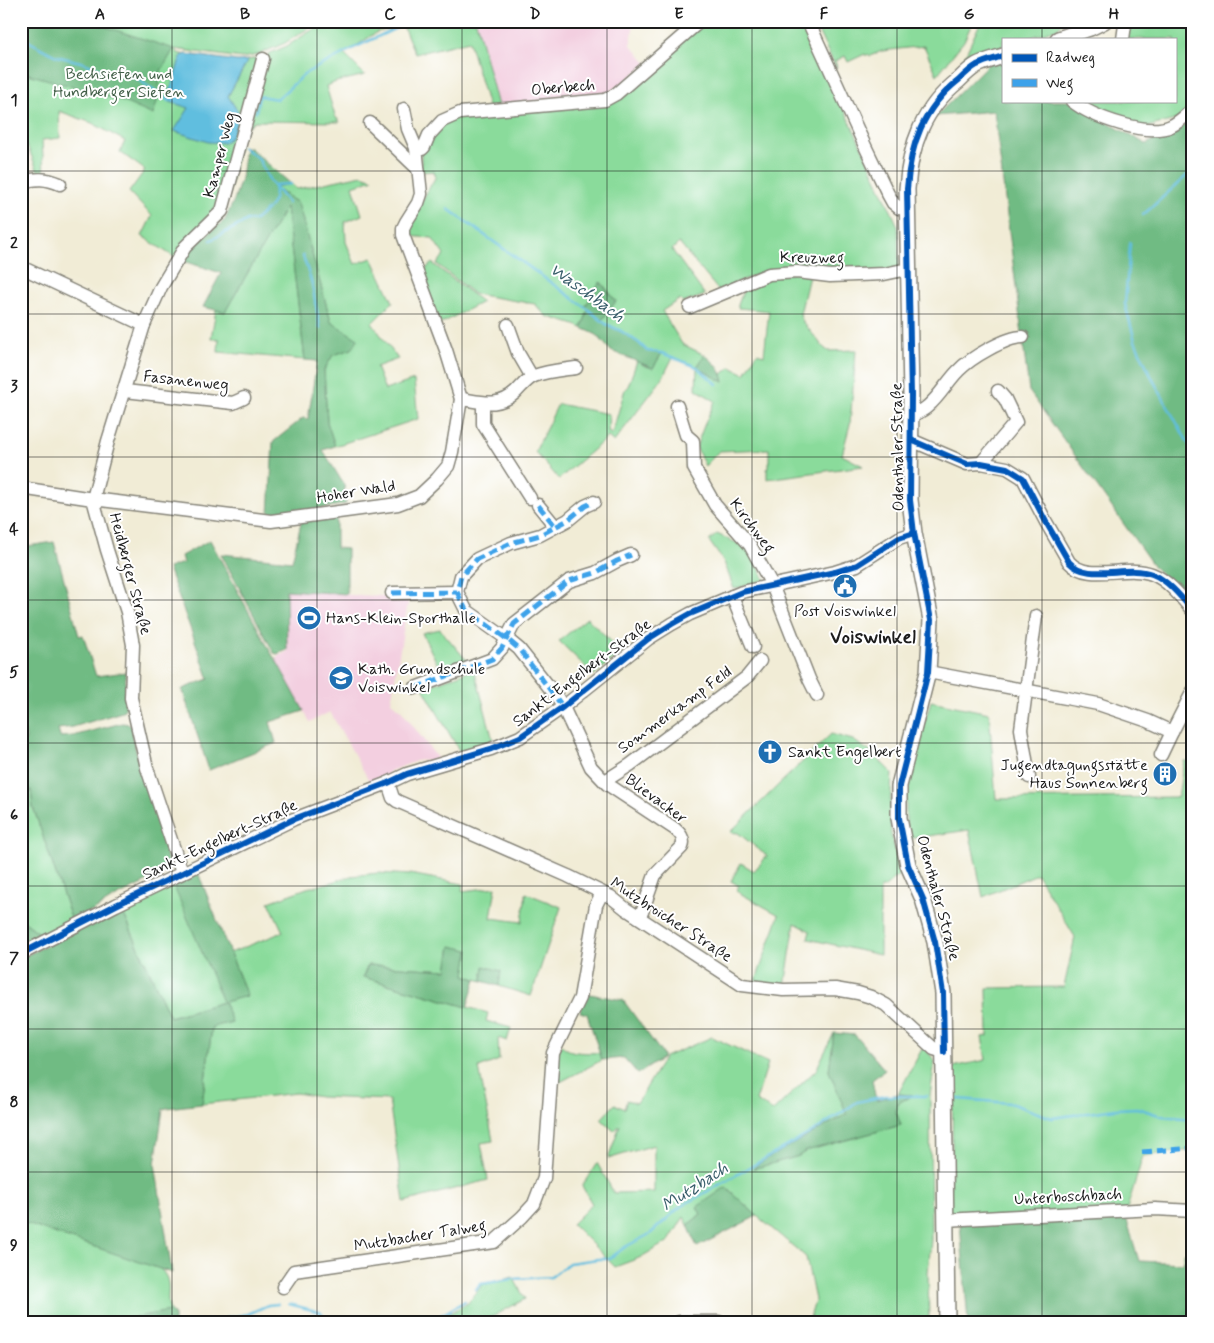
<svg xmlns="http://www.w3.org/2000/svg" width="1214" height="1343" font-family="Mynerve,sans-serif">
<rect width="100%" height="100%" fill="#fff"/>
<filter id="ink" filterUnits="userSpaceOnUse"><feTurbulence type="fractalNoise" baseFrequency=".02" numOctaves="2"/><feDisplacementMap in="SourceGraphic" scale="10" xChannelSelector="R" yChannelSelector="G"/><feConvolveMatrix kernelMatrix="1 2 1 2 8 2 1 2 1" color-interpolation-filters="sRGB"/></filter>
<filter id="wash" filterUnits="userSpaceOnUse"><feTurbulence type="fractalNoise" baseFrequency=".0096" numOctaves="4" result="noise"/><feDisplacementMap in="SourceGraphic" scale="20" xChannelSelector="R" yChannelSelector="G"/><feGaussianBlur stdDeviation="1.12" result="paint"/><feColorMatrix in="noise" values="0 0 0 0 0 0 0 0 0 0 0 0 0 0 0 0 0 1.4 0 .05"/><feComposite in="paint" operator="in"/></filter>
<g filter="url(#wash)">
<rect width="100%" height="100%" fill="#f1ecd6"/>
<!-- built -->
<g fill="#f3cfe0">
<polygon points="476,21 634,21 631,45 647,63 621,85 604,95 498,106"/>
<polygon points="286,589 351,595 409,597 391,702 401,710 438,759 430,761 419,760 390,771 384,778 371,784 330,712 310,722 275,658 288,651 286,649"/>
</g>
<!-- green -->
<g fill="#8adb9b" stroke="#537c5c">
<polygon points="21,21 320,21 285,43 257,55 242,58 174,49 178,53 185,55 228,96 248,60 257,58 228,198 174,257 142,236 152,216 129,192 145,170 120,152 125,141 92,123 59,111 60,138 42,140 44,173 39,174 29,150 21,137"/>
<polygon points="326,21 476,21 498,106 488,107 469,41 415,54 403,26 377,32 344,54 365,75 336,82 326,86 335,116 340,122 254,121 249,126 268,54 287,46"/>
<polygon points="705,21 804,21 898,226 899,269 877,272 840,275 831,274 831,268 814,265 813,273 796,271 793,268 758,274 718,290 679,243 672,250 705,295 683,303 680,299 662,311 682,344 705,355 697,367 724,382 722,374 731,367 745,374 757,353 764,355 769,311 738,308 738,305 745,286 760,279 768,276 798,273 809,276 800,314 802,321 824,348 828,351 856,350 850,424 842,455 863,466 767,479 767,469 769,468 769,449 719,451 705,466 696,447 705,423 715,401 696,389 697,367 673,357 662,379 614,442 608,437 559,479 535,452 558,404 609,414 608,432 612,434 625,389 628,386 637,361 645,366 653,368 662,353 647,351 639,343 621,331 606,324 602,320 616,301 601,282 585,307 588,310 582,328 575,325 546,316 535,304 474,294 437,264 444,255 432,238 407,236 406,227 419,208 424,197 435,178 434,171 421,172 421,152 427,144 427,141 443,124 457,116 611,102"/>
<polygon points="813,21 973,21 964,41 937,75 924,46 882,51 870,56 868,54 866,56 865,54 848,62 845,56 835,61 837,67 836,68"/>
<polygon points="981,21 1064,21 1057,29 1025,39 1003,39 1003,46 963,60"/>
<polygon points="1133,21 1193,21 1193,109 1183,118 1143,128 1072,101 1175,101 1175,39 1124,39"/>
<polygon points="362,175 373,179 353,186 362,215 345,222 346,242 355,264 372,258 393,302 372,323 398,359 376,367 385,390 414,380 418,419 335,446 327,422 324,370 333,355 352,349 331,322 298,203 273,187 291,184 297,189"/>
<polygon points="286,206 305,360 218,352 219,339 211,338 216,310 225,312"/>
<polygon points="432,263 482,302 440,324 421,273"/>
<polygon points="717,534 750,549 765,580 734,589 724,562 709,541"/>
<polygon points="587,618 622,652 594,675 559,641"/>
<polygon points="440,629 469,663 444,671 440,669 422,633"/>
<polygon points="474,669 493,740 481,744 482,746 460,752 423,688"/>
<path d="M931,701L989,713L996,799L1178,797L1184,761L1193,762V1150L1143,1156L1126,1212L948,1218L952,1157L953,1067L986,1060L982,1037L988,1036L987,988L1064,987L1075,937L1037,874L983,897L969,830L907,839C906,822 905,805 907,788C911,759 923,730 931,701Z"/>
<polygon points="831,734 853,740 872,753 892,773 890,809 891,834 901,873 884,888 880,888 880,955 808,939 810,931 795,923 785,986 755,983 779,915 736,891 739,886 731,881 741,863 754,871 767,856 738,833 730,832"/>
<polygon points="31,789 33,807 72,921 43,936 21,919 21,790"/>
<polygon points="378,873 410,875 410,874 463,884 462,891 496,887 491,918 522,922 526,893 561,907 531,996 499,986 500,971 484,967 482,981 465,975 451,946 447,970 368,965 363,977 488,1013 486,1021 511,1028 507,1041 498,1038 499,1060 479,1068 493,1141 481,1143 488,1180 404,1202 389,1100 320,1097 296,1093 202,1104 212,1027 232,1022 223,1002 170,1017 121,908 172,882 247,995 230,953 283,932 269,902 307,888 333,882 351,876"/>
<polygon points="834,1033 829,1071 847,1114 761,1162 754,1168 799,1156 806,1151 901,1125 896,1112 898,1103 912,1095 898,1094 922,1049 925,1048 935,1061 930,1096 931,1240 928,1273 929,1322 809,1322 815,1300 806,1257 757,1216 726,1187 698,1208 701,1214 688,1225 684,1217 669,1241 639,1258 615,1267 572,1224 592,1204 582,1186 597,1163 614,1193 654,1192 654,1145 608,1159 620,1125 614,1131 601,1119 615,1104 624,1109 627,1100 637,1103 665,1057 712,1037 768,1063 756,1101 773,1111 816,1070"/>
<path d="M562,1045C569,1055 589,1052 600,1053L602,1060L562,1081L556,1082V1056Z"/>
<path d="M21,1222L159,1268C175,1281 164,1295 170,1311L107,1322H21Z"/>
<polygon points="513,1277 525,1299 483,1322 440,1322 439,1319 468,1303 483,1284"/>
</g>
<!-- forest -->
<g fill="#6fbb83" stroke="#466c50">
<polygon points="21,21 88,21 174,49 161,71 157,102 153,115 119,100 21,72"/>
<polygon points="1003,59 1003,101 1069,101 1146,144 1193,122 1193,605 1173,588 1155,568 1029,391 994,111 936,116 988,64"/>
<polygon points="245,147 246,148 250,148 291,184 273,187 298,203 331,322 358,339 352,349 333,355 324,370 327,422 335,446 323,450 344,485 346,504 318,509 269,515 273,442 303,418 308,419 317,361 305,360 286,207 225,312 203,307 221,273 180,260 190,248 225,220 234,200 241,179"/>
<polygon points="600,282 616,301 602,320 606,324 621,331 639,343 647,351 662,353 653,368 611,351 597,335 582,328 588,310 585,307"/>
<path d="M705,355C716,364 721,368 724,382L697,367Z"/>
<polygon points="336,515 336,548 347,549 347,594 286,590 287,650 277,654 274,653 221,554 292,561 302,519"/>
<polygon points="210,540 274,658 275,658 304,711 270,722 276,743 209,770 182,689 209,679 168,568 183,563 181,556"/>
<polygon points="54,542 79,636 83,635 96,676 126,672 125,696 126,707 122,712 73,727 58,729 60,737 73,736 122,723 129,724 132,728 132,737 142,771 161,827 168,864 166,870 160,875 114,898 93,911 72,921 33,807 31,790 21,790 21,741 26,740 25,732 21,732 21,547"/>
<polygon points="197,870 247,996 224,1002 232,1022 212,1027 202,1104 167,1108 163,1109 155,1164 172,1273 21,1222 21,958 121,908 170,1017 223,1002 172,882"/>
<polygon points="21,919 43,936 21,947"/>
<polygon points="451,946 469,950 465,975 476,979 467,1007 363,977 368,965 447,970"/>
<polygon points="484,966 501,971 499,986 482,981"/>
<polygon points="584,993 623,1000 663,1055 663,1058 638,1074 624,1058 602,1060 587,1014 580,1012"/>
<polygon points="834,1033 855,1035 885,1070 872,1080 876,1100 898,1094 913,1095 898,1103 896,1112 901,1125 806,1151 799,1156 753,1169 761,1162 847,1114 829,1071"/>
<polygon points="726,1187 757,1216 697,1247 688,1225 701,1214 697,1207"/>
<polygon points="1125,1214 1139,1261 1184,1263 1183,1253 1193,1253 1193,1322 968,1322 960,1224"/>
<polygon points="170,1311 174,1314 174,1322 107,1322"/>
</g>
<!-- water -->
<polygon fill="#61bedf" stroke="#3e6d7e" points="186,54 237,61 248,60 228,96 241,116 230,138 224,143 208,142 174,131 189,108 167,101 180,59 182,55"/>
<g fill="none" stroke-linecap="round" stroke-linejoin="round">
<!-- stream -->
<g stroke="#61bedf" stroke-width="2.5">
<polyline points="21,28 21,21"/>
<polyline points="21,29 22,35 30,42 56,56 81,62 113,74 133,76 169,101"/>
<polyline points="256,112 259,96 277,99 306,73 356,47 405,24 417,21"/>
<polyline points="242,147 258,158 270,181 288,203"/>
<polyline points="273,185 291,184"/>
<polyline points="448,209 585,307 606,324 621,331 639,343 647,351 662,353 697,367 717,384"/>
<polyline points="1143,215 1193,170"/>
<path d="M211,240L241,224L247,220L254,221C265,211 279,203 274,187"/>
<polyline points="1130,243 1125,304 1135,341 1152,378 1193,452"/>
<polyline points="303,256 312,284 320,328"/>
<polyline points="958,1099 1010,1103 1052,1118 1116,1109 1137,1108 1162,1116 1193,1119"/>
<polyline points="476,1289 481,1284 512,1279 551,1277 569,1263 598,1259 609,1259 625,1247 650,1234 680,1207 819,1128 857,1102 885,1096 926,1096"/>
<polyline points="289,1304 320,1312 331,1322"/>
<polyline points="226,1318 248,1314 268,1305 278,1304"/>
<polyline points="429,1322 465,1301"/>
</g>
</g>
</g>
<g filter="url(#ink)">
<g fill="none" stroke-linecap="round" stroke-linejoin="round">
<defs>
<g id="minor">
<polyline points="808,21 865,146 888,194 893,203 899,208 907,209"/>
<polyline points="1123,39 1125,25"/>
<path d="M1072,101C1092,117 1147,137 1171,126C1180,122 1186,115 1193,109"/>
<polyline points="370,123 418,169"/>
<polyline points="416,148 422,149 424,147 429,135 442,121 460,113 605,100 616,94 700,21"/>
<path d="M21,182C36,178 46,178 60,184"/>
<polyline points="21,267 144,325"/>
<polyline points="690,307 769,274 797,272 830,276 884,274 908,269"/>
<polyline points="508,325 518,353 532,377"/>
<polyline points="125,391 233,403 244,398"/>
<path d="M461,399C482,402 499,408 516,392C521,387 527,379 534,376C547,371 562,370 576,368"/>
<polyline points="483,403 483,424 530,498"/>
<polyline points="677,406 686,435 693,441 694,468 715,505 750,545 772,585 809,679 817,695"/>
<path d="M911,416C917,413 923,411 928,406C940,396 947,382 958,371C970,358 1006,337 1023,337"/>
<path d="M911,440L967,464L981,463L1007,468L1023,478L1046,522L1069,562C1088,583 1126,564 1152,574C1168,580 1182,598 1193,611"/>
<polyline points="981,463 1016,422 1005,399 998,391"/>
<polyline points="21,488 93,499 271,521 398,504 419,496 437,479 448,466 452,452 461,399 446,350 403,235 403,228 406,222 418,203 421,194 416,148 408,129 404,109"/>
<path d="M594,502L585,506L568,520L540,535L511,543L477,559L461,576L457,592L466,610L507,639L519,649L557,697L563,707L591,767L607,784L675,829C681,834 685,839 682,847L655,875L642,912L639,917"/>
<polyline points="538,505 555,526"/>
<polyline points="392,593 457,592"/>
<polyline points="732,596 753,647"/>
<polyline points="928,672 1098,704 1148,721 1172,732 1161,755"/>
<polyline points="415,688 492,659 502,648 514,624 569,581 595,573 617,561 631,555"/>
<polyline points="1172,732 1193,691"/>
<polyline points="1029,777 1021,729 1036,616"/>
<polyline points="605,781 630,765 747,677 760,661"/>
<polyline points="388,783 393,798 397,801 568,876 611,897 626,909 742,985 783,990 835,989 858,993 871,997 886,1005 934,1049 944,1052"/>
<polyline points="182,873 147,768 131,698 133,645 127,612 107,550 93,499 108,441 144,325 161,287 185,247 222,211 263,59"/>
<polyline points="21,954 116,905 294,819 388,783 407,774 491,749 520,737 563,707 648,639 672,624 690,614 742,592 835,572 857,565 899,538 914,533"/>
<polyline points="945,1220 1155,1209 1193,1211"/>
<polyline points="283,1287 294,1271 494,1242 522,1217 534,1204 544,1178 553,1053 580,998 596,905 602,893"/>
<polyline points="679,1322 719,1322"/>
</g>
<g id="major">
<polyline points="1058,39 1090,28 1104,21"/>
<path d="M947,1322L943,993L935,942L923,899L908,865L899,818V786L928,672L931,620L914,533L910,500L911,395L907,189C910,145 923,108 959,80C964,75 970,69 977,65C985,61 994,59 1003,56"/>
</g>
</defs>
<!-- minor casing -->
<use href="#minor" stroke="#868479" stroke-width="15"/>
<!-- major casing -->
<use href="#major" stroke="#868479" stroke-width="18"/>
<!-- minor -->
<use href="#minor" stroke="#fff" stroke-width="12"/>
<!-- major -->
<use href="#major" stroke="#fff" stroke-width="15"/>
<!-- quiet -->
<g stroke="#3da2ea" stroke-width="5" stroke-dasharray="10 5" stroke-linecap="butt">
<polyline points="538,505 555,526"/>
<polyline points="392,593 457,592"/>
<polyline points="415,688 492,659 502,648 514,624 569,581 595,573 617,561 631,555"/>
<polyline points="563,707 519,649 507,639 466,610 457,592 461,576 477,559 511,543 540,535 568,520 585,506 594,502"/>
<polyline points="1142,1152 1193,1148"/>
</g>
<defs>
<g id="cycleway">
<path d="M911,440L967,464L981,463L1007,468L1023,478L1046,522L1069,562C1088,583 1126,564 1152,574C1168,580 1182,598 1193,611"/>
<polyline points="21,954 116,905 294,819 388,783 407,774 491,749 520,737 563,707 648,639 672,624 690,614 742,592 835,572 857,565 899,538 914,533"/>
<path d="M944,1052L943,993L935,942L923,899L908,865L899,818V786L928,672L931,620L914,533L910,500L911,395L907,189C910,145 923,108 959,80C964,75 970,69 977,65C985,61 994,59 1003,56"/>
</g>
</defs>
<!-- cycleway casing -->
<use href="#cycleway" stroke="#fff" stroke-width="9"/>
<!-- cycleway -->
<use href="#cycleway" stroke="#0057b8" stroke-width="6"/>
</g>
</g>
<!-- grid -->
<path fill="none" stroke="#1c1c1c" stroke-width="1" stroke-opacity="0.55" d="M172,21V1322M317,21V1322M462,21V1322M607,21V1322M752,21V1322M897,21V1322M1042,21V39M1042,101V1322M21,171H1193M21,314H1193M21,457H1193M21,600H1193M21,743H1193M21,886H1193M21,1029H1193M21,1172H1193"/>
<!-- icons -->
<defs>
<symbol id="civic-disc" viewBox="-11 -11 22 22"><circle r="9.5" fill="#1f6fb2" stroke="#fff"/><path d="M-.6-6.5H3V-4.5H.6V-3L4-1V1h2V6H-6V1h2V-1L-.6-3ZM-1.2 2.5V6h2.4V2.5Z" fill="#fff"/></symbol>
<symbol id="stadium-disc" viewBox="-11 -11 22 22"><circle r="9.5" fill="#1f6fb2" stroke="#fff"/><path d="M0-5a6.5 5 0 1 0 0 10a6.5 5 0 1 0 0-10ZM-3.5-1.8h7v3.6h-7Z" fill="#fff"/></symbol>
<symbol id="school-disc" viewBox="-11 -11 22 22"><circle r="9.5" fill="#1f6fb2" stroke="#fff"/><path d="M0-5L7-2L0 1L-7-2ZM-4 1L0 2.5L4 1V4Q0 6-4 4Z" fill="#fff"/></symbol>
<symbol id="church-disc" viewBox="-11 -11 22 22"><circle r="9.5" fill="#1f6fb2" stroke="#fff"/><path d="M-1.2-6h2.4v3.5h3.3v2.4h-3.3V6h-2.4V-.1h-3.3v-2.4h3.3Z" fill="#fff"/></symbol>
<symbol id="building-disc" viewBox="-11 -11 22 22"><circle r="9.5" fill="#1f6fb2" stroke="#fff"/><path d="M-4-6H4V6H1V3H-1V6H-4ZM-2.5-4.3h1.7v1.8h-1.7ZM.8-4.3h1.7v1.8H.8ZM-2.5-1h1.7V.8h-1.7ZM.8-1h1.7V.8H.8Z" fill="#fff"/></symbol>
</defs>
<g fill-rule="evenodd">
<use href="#civic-disc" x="831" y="572" width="28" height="28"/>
<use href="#stadium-disc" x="295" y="604" width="28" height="28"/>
<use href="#school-disc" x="327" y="664" width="28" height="28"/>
<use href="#church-disc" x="756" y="738" width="28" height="28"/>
<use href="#building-disc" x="1151" y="760" width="28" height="28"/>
</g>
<g text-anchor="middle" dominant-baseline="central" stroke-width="4" stroke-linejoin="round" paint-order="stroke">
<!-- park labels -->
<g font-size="16" fill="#425f48" stroke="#fff">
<text x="119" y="74">Bechsiefen und<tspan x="119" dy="18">Hundberger Siefen</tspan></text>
</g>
<!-- street labels -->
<g font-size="16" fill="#1c1c1c" stroke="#fff">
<text transform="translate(563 88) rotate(-5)">Oberbech</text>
<text transform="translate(220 155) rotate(-75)">Kamper Weg</text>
<text transform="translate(812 258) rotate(1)">Kreuzweg</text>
<text transform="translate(186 381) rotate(6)">Fasanenweg</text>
<text transform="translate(898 447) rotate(-91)">Odenthaler Straße</text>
<text transform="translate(356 492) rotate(-9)">Hoher Wald</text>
<text transform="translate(752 526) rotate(53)">Kirchweg</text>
<text transform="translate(130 574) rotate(75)">Heidberger Straße</text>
<text transform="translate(582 673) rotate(-37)">Sankt-Engelbert-Straße</text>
<text transform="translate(675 710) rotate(-36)">Sommerkamp Feld</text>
<text transform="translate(656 799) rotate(36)">Blievacker</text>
<text transform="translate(220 840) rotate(-25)">Sankt-Engelbert-Straße</text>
<text transform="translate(938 898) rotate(75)">Odenthaler Straße</text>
<text transform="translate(671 920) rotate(33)">Mutzbroicher Straße</text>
<text transform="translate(1068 1197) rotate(-3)">Unterboschbach</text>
<text transform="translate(420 1236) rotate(-9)">Mutzbacher Talweg</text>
</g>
<!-- poi labels -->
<g font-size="16" fill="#1c1c1c" stroke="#fff" text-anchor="start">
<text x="845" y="611" text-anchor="middle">Post Voiswinkel</text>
<text x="326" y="618">Hans-Klein-Sporthalle</text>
<text x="358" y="669">Kath. Grundschule<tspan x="358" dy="18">Voiswinkel</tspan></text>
<text x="788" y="752">Sankt Engelbert</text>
<text x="1148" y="765" text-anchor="end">Jugendtagungsstätte<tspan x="1148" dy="18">Haus Sonnenberg</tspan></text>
</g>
<!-- water labels -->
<g font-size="18" font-style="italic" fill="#385d6a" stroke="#fff">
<text transform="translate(587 293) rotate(36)">Waschbach</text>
<text transform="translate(695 1187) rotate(-33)">Mutzbach</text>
</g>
<!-- quarter labels -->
<g font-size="19" font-weight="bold" fill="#1c1c1c" stroke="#fff">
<text x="873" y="637">Voiswinkel</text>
</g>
</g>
<!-- margin -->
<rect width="1214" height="1343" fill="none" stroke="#fff" stroke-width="55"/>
<!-- legend -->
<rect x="1002" y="38" width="175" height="65" fill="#ffffff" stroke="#a4a4a4"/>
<rect x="1012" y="54" width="25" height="8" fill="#0057b8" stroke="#a4a4a4"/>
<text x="1046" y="62" font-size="15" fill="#1c1c1c">Radweg</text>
<rect x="1012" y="79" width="25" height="8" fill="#3da2ea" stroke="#a4a4a4"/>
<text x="1046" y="88" font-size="15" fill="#1c1c1c">Weg</text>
<rect x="28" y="28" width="1158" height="1288" fill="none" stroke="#1c1c1c" stroke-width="2"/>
<g font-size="16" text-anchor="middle" font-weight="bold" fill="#1c1c1c">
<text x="100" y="19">A</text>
<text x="245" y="19">B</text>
<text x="390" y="19">C</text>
<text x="535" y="19">D</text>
<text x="679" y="19">E</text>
<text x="824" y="19">F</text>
<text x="969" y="19">G</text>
<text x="1114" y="19">H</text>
<text x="14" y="105">1</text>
<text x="14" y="248">2</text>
<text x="14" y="391">3</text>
<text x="14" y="534">4</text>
<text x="14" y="677">5</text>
<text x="14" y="820">6</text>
<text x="14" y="963">7</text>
<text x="14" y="1107">8</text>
<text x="14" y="1250">9</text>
</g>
</svg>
